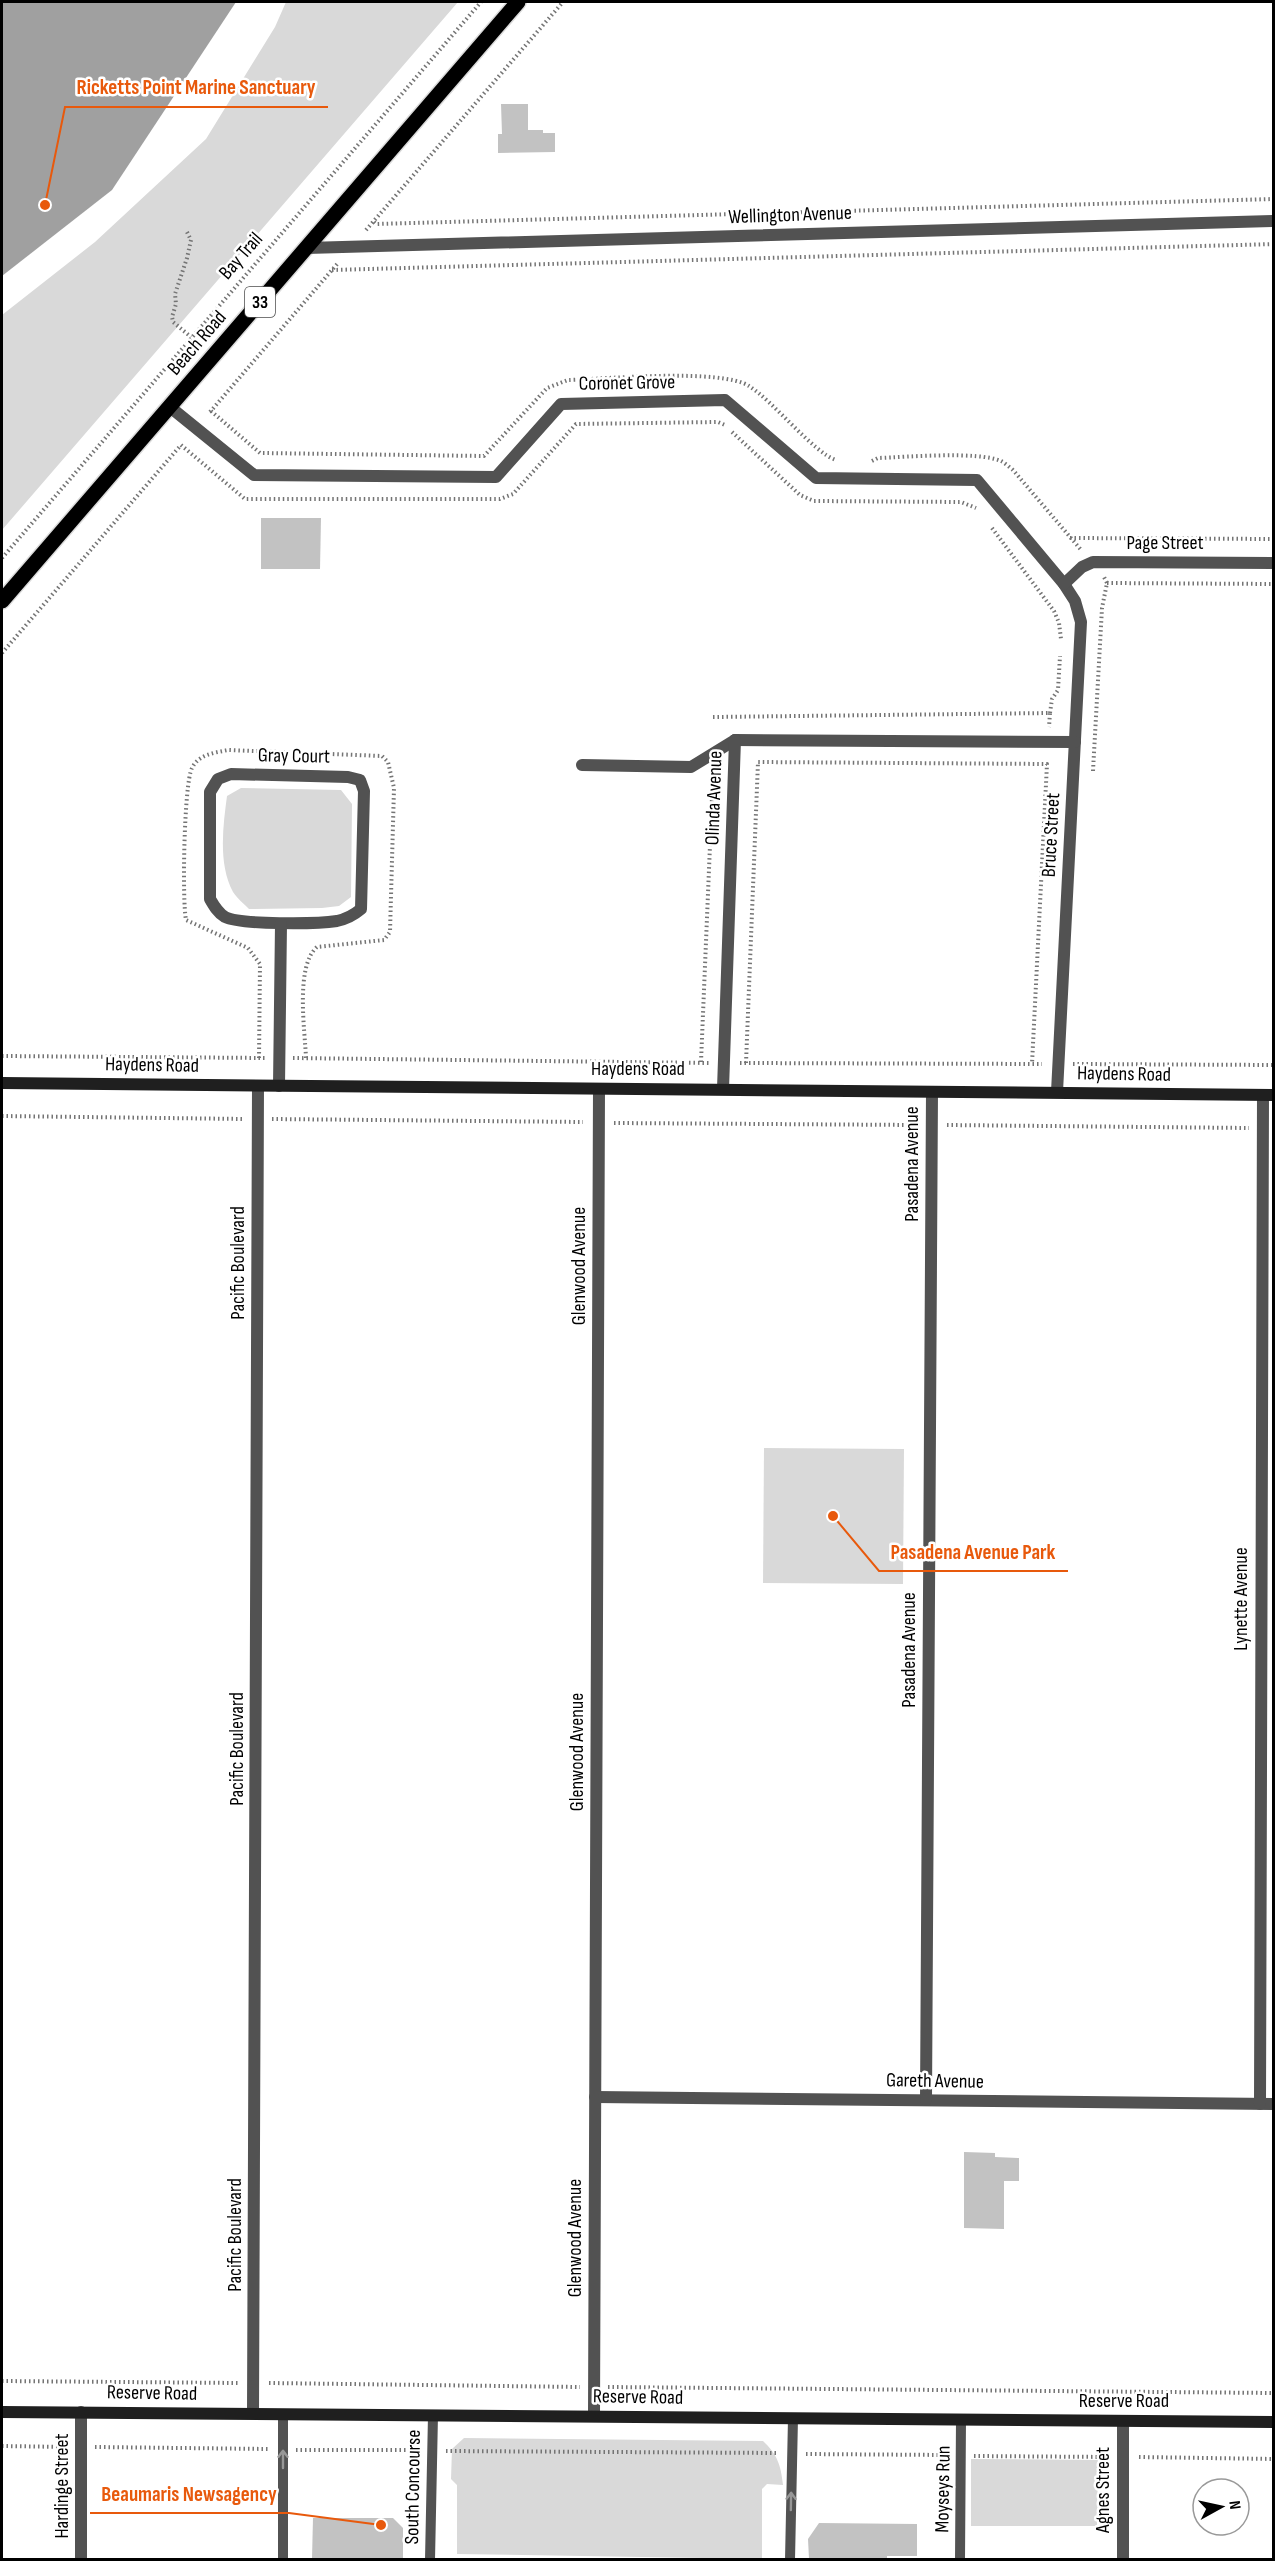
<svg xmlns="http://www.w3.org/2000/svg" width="1275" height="2561" font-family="'Sofia Sans Condensed',sans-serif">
<rect width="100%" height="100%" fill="#fff"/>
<!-- green -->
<g fill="#d9d9d9">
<polygon points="286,2 458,2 2,530 2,315 95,242 206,139 275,27"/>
<path d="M241,788L341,790L352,804L351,897L339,906L322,908L249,909C244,904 237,898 233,892C218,864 223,826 227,796Z"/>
<polygon points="764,1448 904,1449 903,1584 763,1583"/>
<path d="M464,2438L763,2441C777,2454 781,2465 783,2485L767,2484L762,2489V2559L457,2554V2485L451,2479L452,2449Z"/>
<polygon points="971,2459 1098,2460 1097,2526 971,2526"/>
</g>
<!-- water -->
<polygon fill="#a0a0a0" points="2,2 236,2 112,190 2,276"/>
<!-- building -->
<g fill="#c2c2c2">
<polygon points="501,104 528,104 528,130 543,130 543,133 555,133 555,152 498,153 498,134 502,134"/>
<polygon points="261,518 321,518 320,569 261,569"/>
<polygon points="964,2152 995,2153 995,2157 1019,2158 1019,2181 1004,2181 1004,2229 964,2228"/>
<polygon points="313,2518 393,2518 403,2528 403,2559 312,2559"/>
<polygon points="819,2523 917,2524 917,2556 887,2556 887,2559 809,2559 808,2539"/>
</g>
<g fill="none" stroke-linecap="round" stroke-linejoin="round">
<defs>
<polyline id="primary" points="2,601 518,2"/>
</defs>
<!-- primary casing -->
<use href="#primary" stroke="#dbdbdb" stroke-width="18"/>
<!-- path -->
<g stroke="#747474" stroke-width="4" stroke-dasharray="1.5 3" stroke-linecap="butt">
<polyline points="374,222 376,224 1274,199"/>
<polyline points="366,230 563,2"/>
<polyline points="187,232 191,240 187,258 175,294 176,304 172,317 173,322 191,337"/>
<polyline points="332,270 1274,244"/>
<path d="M211,411L260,453L484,456L547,388L568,380C606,379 721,368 749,386C773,401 814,453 836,460"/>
<polyline points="210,412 338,263"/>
<polyline points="732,432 800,495 814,501 961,502 976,508"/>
<polyline points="181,445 245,499 500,499 513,494 576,424 718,422 725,425"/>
<path d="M872,461L878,458C907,457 978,451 1001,461C1005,463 1009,467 1013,470L1082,551"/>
<polyline points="992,528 1054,611 1059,623 1061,639"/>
<polyline points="1070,538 1274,539"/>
<polyline points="2,558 481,2"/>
<polyline points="1107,583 1274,584"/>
<polyline points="2,653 181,445"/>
<polyline points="1050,713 1052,699 1058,690 1060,656"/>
<polyline points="713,717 1050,713 1049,727"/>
<polyline points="1093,771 1102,608 1107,583 1104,577"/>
<polyline points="2,1056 265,1058"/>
<path d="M259,1058L260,964L248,948L186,920C182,900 184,783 192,768C199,754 214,753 228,750L382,756L388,762L394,788L390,932L384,940L317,947C295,966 305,1031 306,1058"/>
<polyline points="293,1058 709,1063"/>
<polyline points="701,1062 713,773"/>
<polyline points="740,1063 1042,1064"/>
<polyline points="746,1063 758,762 1047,764 1032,1064"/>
<polyline points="1073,1064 1274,1065"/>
<polyline points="2,1116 244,1119"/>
<polyline points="272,1119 583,1122"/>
<polyline points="614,1123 916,1125"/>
<polyline points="947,1125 1249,1128"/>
<polyline points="2,2381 238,2383"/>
<polyline points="269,2383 580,2387"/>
<polyline points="608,2387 1274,2393"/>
<polyline points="2,2446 67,2447"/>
<polyline points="95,2447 268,2449"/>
<polyline points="296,2450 418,2450"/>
<polyline points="446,2451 778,2453"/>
<polyline points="806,2454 946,2455"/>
<polyline points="974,2456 1108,2457"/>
<polyline points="1139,2457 1274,2459"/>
</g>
<!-- lane -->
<g stroke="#525252" stroke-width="10">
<polyline points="283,2414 283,2560"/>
<polyline points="430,2560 433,2415"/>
<polyline points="790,2560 793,2418"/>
<polyline points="960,2560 961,2420"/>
</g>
<!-- street -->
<g stroke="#525252" stroke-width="12">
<polyline points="307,248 1274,221"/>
<polyline points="170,407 254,475 496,477 561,404 725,400 816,478 977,480 1064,584 1075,601 1081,622 1057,1092"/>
<polyline points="1064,584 1082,567 1093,562 1274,563"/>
<polyline points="735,740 1075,742"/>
<polyline points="582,765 691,767 735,740"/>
<path d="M231,774L348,777L360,780L364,791L361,909C354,915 346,919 337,921C317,924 241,925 225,917C218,913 214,906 210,899V792L218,779Z"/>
<polyline points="279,1086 281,924"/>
<polyline points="723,1089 735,740"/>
<polyline points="595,2097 1274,2104"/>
<polyline points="926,2100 932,1092"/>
<polyline points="1260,2104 1263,1095"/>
<polyline points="253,2413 258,1086"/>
<polyline points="594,2416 599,1089"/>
<polyline points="81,2560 81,2412"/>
<polyline points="1123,2560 1123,2421"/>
</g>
<!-- secondary -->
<g stroke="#1f1f1f" stroke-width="12">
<polyline points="2,1083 1274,1095"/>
<polyline points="2,2412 1274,2422"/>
</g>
<!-- primary -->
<use href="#primary" stroke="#000" stroke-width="15"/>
</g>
<!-- one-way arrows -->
<defs><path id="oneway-shaft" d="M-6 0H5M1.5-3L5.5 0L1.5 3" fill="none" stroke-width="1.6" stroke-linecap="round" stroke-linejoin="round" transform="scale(1.5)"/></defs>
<g stroke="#979797">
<use href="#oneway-shaft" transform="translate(283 2459) rotate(-90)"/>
<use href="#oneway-shaft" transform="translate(791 2501) rotate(-89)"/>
</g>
<g text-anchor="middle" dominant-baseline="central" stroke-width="5" stroke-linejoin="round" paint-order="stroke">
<!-- shield labels -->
<rect fill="#fff" stroke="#4c4c4c" stroke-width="1.5" x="245" y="287" width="30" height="30" rx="4.5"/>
<g font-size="18" font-weight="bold" fill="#000">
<text x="260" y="302">33</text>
</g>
<!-- street labels -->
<g font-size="20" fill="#000" stroke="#fff">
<text transform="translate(790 215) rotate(-2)">Wellington Avenue</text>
<text transform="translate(241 256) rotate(-49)">Bay Trail</text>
<text transform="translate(197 343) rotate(-49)">Beach Road</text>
<text transform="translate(627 383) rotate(-1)">Coronet Grove</text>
<text x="1165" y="543">Page Street</text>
<text transform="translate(294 756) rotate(1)">Gray Court</text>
<text transform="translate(714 798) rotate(-88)">Olinda Avenue</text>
<text transform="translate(1051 835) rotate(-87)">Bruce Street</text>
<text transform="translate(152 1065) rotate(1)">Haydens Road</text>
<text x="638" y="1069">Haydens Road</text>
<text transform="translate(1124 1074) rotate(1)">Haydens Road</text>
<text transform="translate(912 1164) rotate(-90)">Pasadena Avenue</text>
<text transform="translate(238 1263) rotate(-90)">Pacific Boulevard</text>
<text transform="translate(579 1266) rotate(-90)">Glenwood Avenue</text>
<text transform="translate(1241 1599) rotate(-90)">Lynette Avenue</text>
<text transform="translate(909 1650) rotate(-90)">Pasadena Avenue</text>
<text transform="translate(237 1749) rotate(-90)">Pacific Boulevard</text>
<text transform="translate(577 1752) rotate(-90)">Glenwood Avenue</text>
<text transform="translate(935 2081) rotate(1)">Gareth Avenue</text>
<text transform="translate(235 2235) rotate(-90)">Pacific Boulevard</text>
<text transform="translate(575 2238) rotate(-90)">Glenwood Avenue</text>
<text transform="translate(152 2393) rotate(1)">Reserve Road</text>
<text transform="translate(638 2397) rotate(1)">Reserve Road</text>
<text x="1124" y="2401">Reserve Road</text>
<text transform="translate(62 2486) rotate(-90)">Hardinge Street</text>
<text transform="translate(413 2487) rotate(-89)">South Concourse</text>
<text transform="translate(943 2489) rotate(-89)">Moyseys Run</text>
<text transform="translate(1103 2490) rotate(-90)">Agnes Street</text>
</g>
</g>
<!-- callouts -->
<path fill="none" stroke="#e8590c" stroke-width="2" d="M45 205L65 107H328M833 1516L879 1571H1068M381 2525L289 2513H90"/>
<g fill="#e8590c" stroke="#fff" stroke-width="2">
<circle cx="45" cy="205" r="6"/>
<circle cx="833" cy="1516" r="6"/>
<circle cx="381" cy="2525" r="6"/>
</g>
<g font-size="21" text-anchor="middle" font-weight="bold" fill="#e8590c" stroke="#fff" stroke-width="5" stroke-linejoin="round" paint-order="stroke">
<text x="196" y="94">Ricketts Point Marine Sanctuary</text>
<text x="973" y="1559">Pasadena Avenue Park</text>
<text x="189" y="2501">Beaumaris Newsagency</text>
</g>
<!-- border -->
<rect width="1275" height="2561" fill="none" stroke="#000000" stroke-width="6"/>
<!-- north arrow -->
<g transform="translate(1221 2507) rotate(82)"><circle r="28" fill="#ffffff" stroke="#999999" stroke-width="1.5"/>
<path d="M0-4.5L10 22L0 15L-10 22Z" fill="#000000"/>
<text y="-9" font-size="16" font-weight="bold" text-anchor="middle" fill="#000000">N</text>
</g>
</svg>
